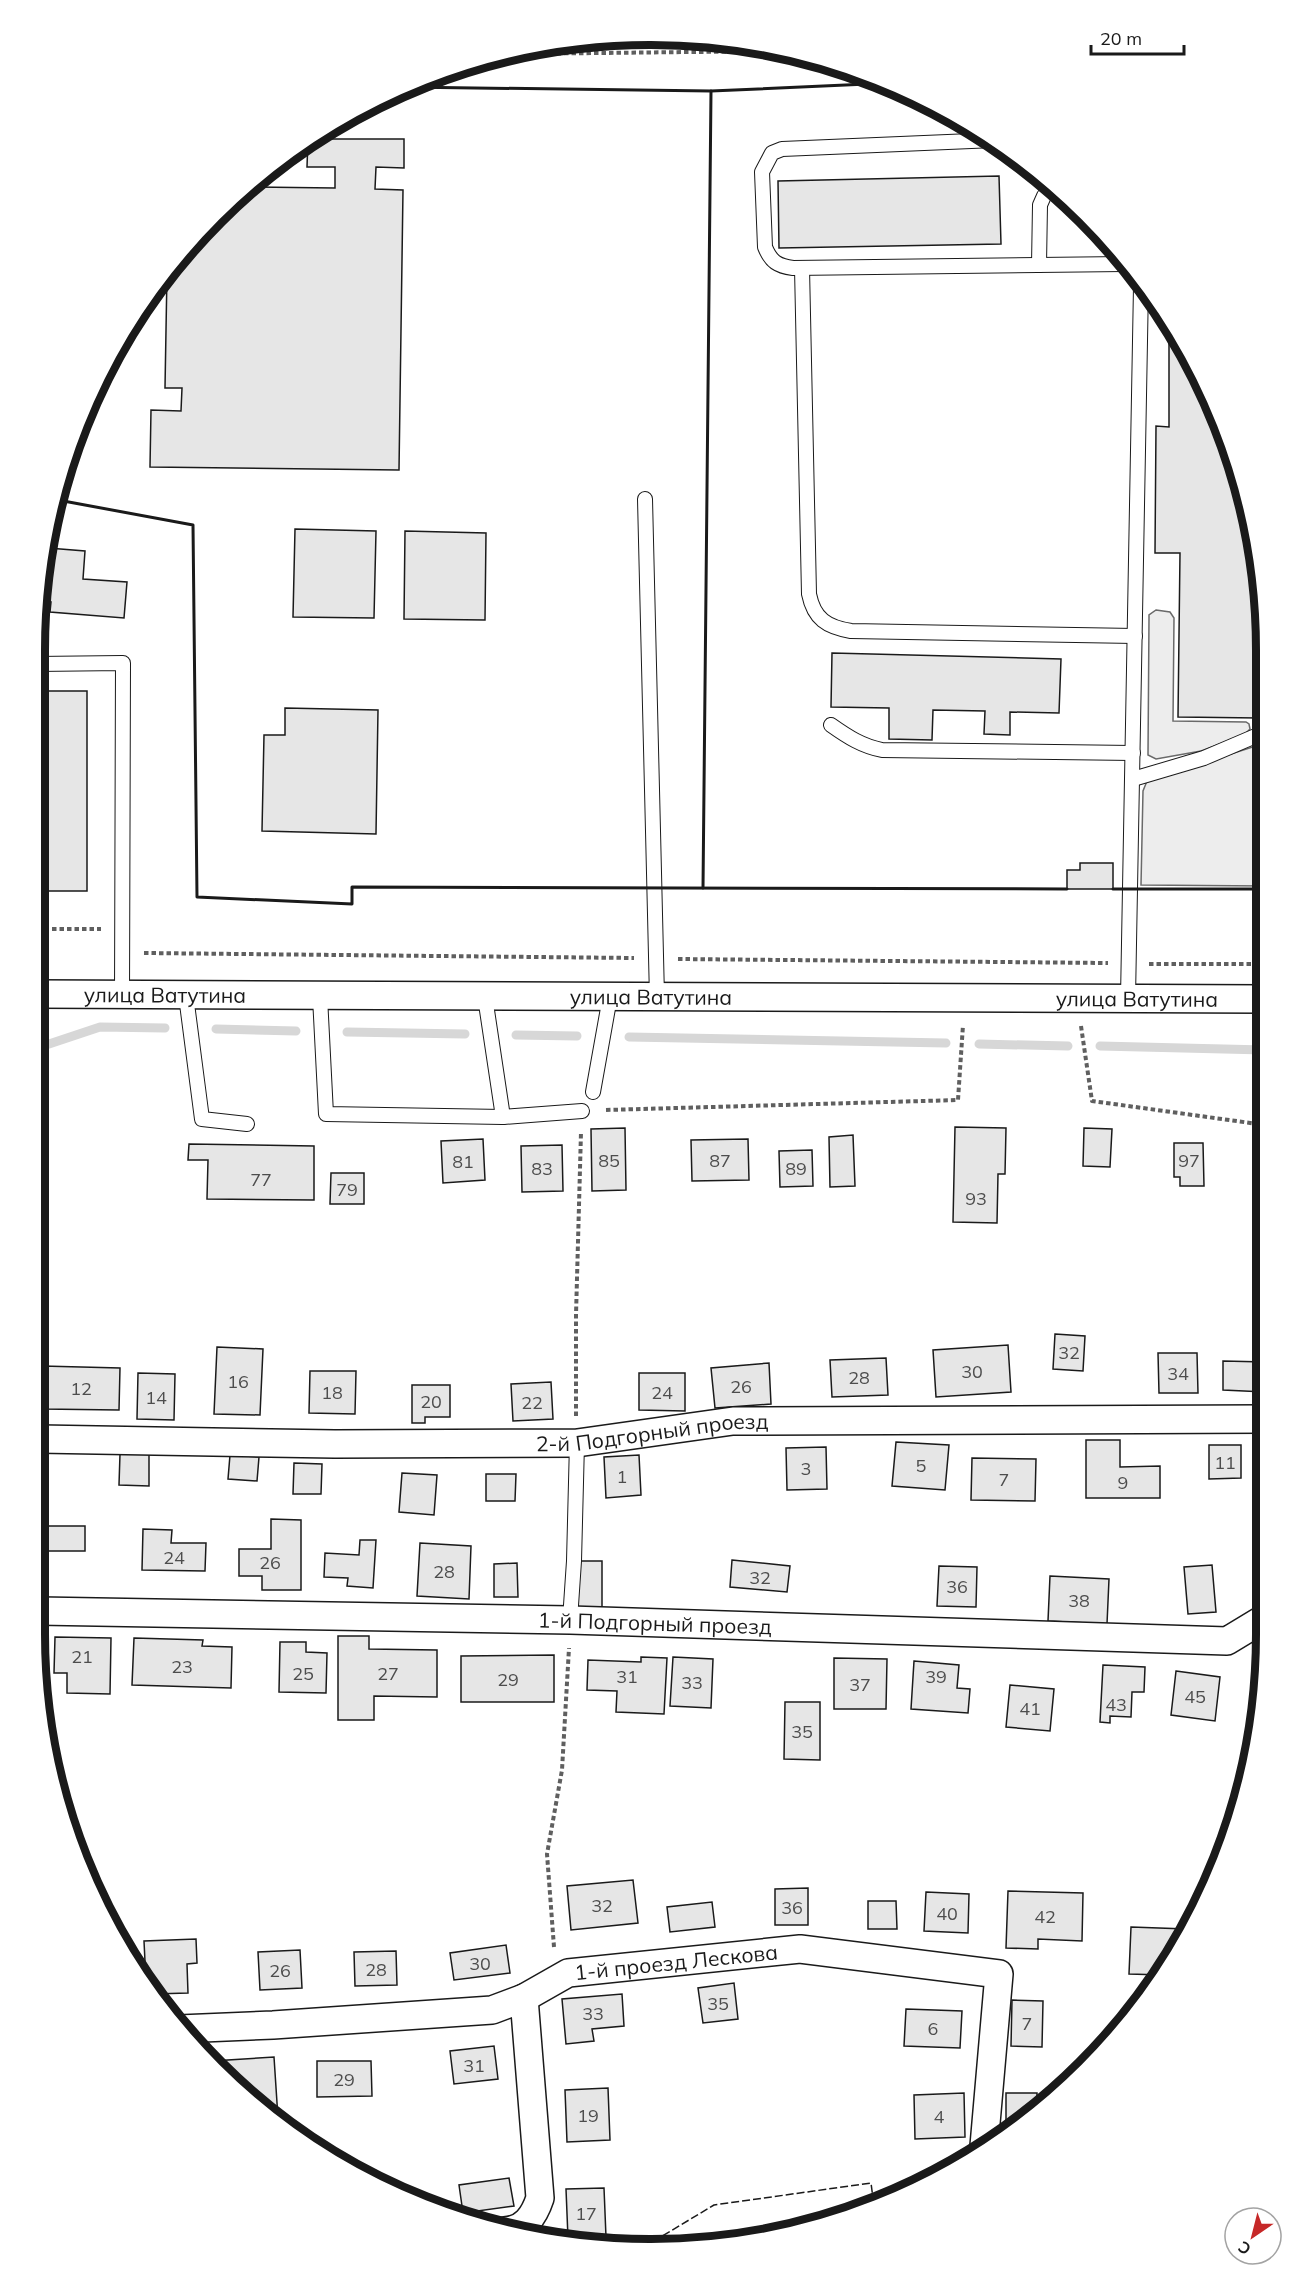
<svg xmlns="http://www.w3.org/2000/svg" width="1301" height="2284" font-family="Mulish,sans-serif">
<rect width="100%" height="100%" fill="#fff"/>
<!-- built -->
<g fill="#ededed" stroke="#6a6a6a" stroke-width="1.5">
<polygon points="1156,610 1170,612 1174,618 1173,721 1246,722 1249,724 1250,729 1244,735 1201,751 1156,759 1148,755 1149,618 1149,615"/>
<polygon points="1265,743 1265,886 1141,885 1143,791 1147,781"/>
</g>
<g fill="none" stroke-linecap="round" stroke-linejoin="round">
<!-- stream -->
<g stroke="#d7d7d7" stroke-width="9">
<polyline points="216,1029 296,1031"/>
<polyline points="347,1032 465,1034"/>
<polyline points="516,1035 577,1036"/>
<polyline points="629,1037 946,1043"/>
<polyline points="979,1044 1068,1046"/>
<polyline points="1100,1046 1265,1050"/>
<polyline points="37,1048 100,1027 165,1028"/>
</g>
</g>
<!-- building -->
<g fill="#e6e6e6" stroke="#1a1a1a" stroke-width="1.5">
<polygon points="308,139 404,139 404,168 376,167 375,189 403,190 399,470 150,467 151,410 181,411 182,388 165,388 167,273 215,215 249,187 335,188 335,167 307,167"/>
<polygon points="999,176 1001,244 779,248 778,181"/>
<polygon points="1169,323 1184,342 1234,453 1260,586 1259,718 1178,717 1180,553 1155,553 1156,426 1169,427"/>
<polygon points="295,529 376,531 374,618 293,617"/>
<polygon points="405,531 486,533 485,620 404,619"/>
<polygon points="48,548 85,551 83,579 127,582 124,618 50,612 51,602 38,601"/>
<polygon points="832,653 1061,659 1059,713 1010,712 1010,735 984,734 985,711 933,710 932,740 889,739 889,708 831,707"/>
<polygon points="36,691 87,691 87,891 37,891"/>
<polygon points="285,708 378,710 376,834 262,831 264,735 285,735"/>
<polygon points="1080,863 1113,863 1113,889 1067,889 1067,870 1080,870"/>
<polygon points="955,1127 1006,1128 1005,1174 998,1174 997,1223 953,1222"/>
<polygon points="625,1128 626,1190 592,1191 591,1129"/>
<polygon points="1084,1128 1112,1129 1110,1167 1083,1166"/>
<polygon points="853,1135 855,1186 830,1187 829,1137"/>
<polygon points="483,1139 485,1180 443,1183 441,1141"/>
<polygon points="748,1139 749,1180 692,1181 691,1140"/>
<polygon points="1174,1143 1203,1143 1204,1186 1180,1186 1180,1177 1174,1177"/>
<polygon points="189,1144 314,1146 314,1200 207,1199 208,1160 188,1160"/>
<polygon points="562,1145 563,1191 522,1192 521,1146"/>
<polygon points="812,1150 813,1186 780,1187 779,1151"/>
<polygon points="331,1173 364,1173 364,1204 330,1204"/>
<polygon points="1255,1176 1265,1177 1265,1205 1253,1204"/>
<polygon points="1055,1334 1085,1336 1083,1371 1053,1369"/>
<polygon points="1008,1345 1011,1392 936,1397 933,1350"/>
<polygon points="217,1347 263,1349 260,1415 214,1414"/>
<polygon points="1158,1353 1197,1353 1198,1393 1159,1393"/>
<polygon points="886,1358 888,1395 832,1397 830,1360"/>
<polygon points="1223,1361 1265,1362 1265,1392 1223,1390"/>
<polygon points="769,1363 771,1404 715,1408 711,1368"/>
<polygon points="42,1366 120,1368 119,1410 42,1409"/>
<polygon points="310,1371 356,1371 355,1414 309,1413"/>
<polygon points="138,1373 175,1374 174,1420 137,1419"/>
<polygon points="639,1373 685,1373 685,1411 639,1410"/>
<polygon points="551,1382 553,1419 513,1421 511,1384"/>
<polygon points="412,1385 450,1385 450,1417 425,1417 425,1423 412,1423"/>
<polygon points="1086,1440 1120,1440 1120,1467 1160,1466 1160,1498 1086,1498"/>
<polygon points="896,1442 949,1445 945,1490 892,1486"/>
<polygon points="1209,1445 1241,1445 1241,1478 1209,1479"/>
<polygon points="826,1447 827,1489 787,1490 786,1448"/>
<polygon points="120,1454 149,1454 149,1486 119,1485"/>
<polygon points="230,1455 259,1457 257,1481 228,1479"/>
<polygon points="639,1455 641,1495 606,1498 604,1457"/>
<polygon points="972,1458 1036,1459 1035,1501 971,1500"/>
<polygon points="294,1463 322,1464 321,1494 293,1494"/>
<polygon points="402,1473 437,1475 434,1515 399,1512"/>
<polygon points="486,1474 516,1474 515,1501 486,1501"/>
<polygon points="271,1519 301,1520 301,1590 262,1590 262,1576 239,1576 239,1549 271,1549"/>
<rect x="39" y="1526" width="46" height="25"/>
<polygon points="143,1529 172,1530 171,1543 206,1543 205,1571 142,1570"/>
<polygon points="360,1540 376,1540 373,1588 347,1586 348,1578 324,1577 325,1553 359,1555"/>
<polygon points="420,1543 471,1546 469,1599 417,1596"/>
<polygon points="732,1560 790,1566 787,1592 730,1587"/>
<polygon points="574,1561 602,1561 602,1608 575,1607"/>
<polygon points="517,1563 518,1597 494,1597 494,1564"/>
<polygon points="1212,1565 1216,1612 1188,1614 1184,1567"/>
<polygon points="939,1566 977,1567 976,1607 937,1606"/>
<polygon points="1050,1576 1109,1579 1107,1624 1048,1621"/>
<polygon points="338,1636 369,1636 369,1649 437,1650 437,1697 374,1696 374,1720 338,1720"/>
<polygon points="55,1637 111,1638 110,1694 67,1693 67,1673 54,1673"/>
<polygon points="134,1638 203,1640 202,1646 232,1647 231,1688 132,1685"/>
<polygon points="280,1642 306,1642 306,1652 327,1653 326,1693 279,1692"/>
<polygon points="554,1655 554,1702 461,1702 461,1656"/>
<polygon points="641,1657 667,1658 664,1714 616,1712 617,1691 587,1690 588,1660 641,1662"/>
<polygon points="673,1657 713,1659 711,1708 670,1706"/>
<polygon points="834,1658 887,1659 886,1709 834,1709"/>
<polygon points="914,1661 959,1665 957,1688 970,1689 968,1713 911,1709"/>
<polygon points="1103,1665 1145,1667 1144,1692 1132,1692 1131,1717 1110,1716 1110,1723 1100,1722"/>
<polygon points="1176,1671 1220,1677 1215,1721 1171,1715"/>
<polygon points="1010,1685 1054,1689 1050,1731 1006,1727"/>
<polygon points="785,1702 820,1702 820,1760 784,1759"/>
<polygon points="633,1880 638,1923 571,1930 567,1886"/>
<polygon points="808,1888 808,1925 775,1925 775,1889"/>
<polygon points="1008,1891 1083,1893 1082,1941 1038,1939 1038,1949 1006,1948"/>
<polygon points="926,1892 969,1894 968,1933 924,1931"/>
<polygon points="868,1901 896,1901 897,1929 868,1929"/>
<polygon points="712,1902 715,1927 670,1932 667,1907"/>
<polygon points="1131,1927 1186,1929 1163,1975 1129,1974"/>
<polygon points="196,1939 197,1963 187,1964 188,1993 153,1994 146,1982 144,1941"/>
<polygon points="506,1945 510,1973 454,1980 450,1953"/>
<polygon points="300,1950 302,1988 260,1990 258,1952"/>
<polygon points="396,1951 397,1985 355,1986 354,1952"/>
<polygon points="734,1983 738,2019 703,2023 698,1988"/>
<polygon points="622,1994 624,2026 592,2029 594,2041 566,2044 562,1999"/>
<polygon points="1012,2000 1043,2001 1042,2047 1011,2046"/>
<polygon points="906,2009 962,2011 960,2048 904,2046"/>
<polygon points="494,2046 498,2079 454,2084 450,2051"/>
<polygon points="274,2057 278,2118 275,2118 213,2066 212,2061"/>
<polygon points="317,2061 371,2061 372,2096 317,2097"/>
<polygon points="608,2088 610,2140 567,2142 565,2090"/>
<polygon points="964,2093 965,2137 915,2139 914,2095"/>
<polygon points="1006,2093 1037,2093 1037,2112 1026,2122 1006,2134"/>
<polygon points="509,2178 514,2206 463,2213 459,2185"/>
<polygon points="604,2188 606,2237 568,2238 566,2189"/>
</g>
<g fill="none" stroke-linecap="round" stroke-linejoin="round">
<defs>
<g id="service">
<path d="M995,140L782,149L772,153L762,172L765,247C771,262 778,266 793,268L1124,264"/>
<polyline points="1039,265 1040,205 1044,196 1052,187"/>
<path d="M802,268L809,594C814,619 827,627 851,631L1135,636"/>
<polyline points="645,499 657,997"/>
<polyline points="36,664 123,663 122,996"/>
<path d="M831,725C848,737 862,746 882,750L1133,753"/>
<polyline points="1133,779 1204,758 1265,732"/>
<polyline points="186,996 202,1119 247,1124"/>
<polyline points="320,997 326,1114 503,1117 582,1111"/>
<polyline points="485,997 503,1117"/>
<polyline points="1128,998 1141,286"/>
<polyline points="593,1092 610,997"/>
<polyline points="570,1620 574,1561 577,1443"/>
</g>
<g id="minor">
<path id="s1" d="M37,994L1265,999"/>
<path id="s2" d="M39,1439L335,1444L577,1443L733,1421L1265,1419"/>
<path id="s3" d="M39,1611L570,1620L1227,1641L1265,1618"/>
<path id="s4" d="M179,2029L273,2025L492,2010L524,1998L568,1973L800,1949L999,1974L984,2146"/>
<path d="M504,2231C525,2230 534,2216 540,2198L524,1998"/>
</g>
</defs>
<!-- service casing -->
<use href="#service" stroke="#1a1a1a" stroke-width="16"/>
<!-- minor casing -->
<use href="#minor" stroke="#1a1a1a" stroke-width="30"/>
<!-- path -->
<g stroke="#5f5f5f" stroke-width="4" stroke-dasharray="4.5 3" stroke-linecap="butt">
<polyline points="504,54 787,51"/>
<polyline points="37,929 101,929"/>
<polyline points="144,953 634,958"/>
<polyline points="678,959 1108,963"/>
<polyline points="1149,964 1265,964"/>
<polyline points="1081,1026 1092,1101 1265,1125"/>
<polyline points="606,1110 958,1100 963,1025"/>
<polyline points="576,1416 576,1315 581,1132"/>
<polyline points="554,1947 547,1854 562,1770 569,1648"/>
</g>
<!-- service -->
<use href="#service" stroke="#fff" stroke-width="14"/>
<!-- minor -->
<use href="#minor" stroke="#fff" stroke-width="27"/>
<!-- fence -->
<polyline stroke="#1a1a1a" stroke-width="1.5" stroke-dasharray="8 3" stroke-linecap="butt" points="644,2247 714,2205 871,2183 874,2206"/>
<!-- wall -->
<g stroke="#1a1a1a" stroke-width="3">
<polyline points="404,87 711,91 703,888"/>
<polyline points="711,91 890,83"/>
<polyline points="58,500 193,525 197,897 352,904 352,887 1067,889"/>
<polyline points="1113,889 1265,889"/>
</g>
</g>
<g text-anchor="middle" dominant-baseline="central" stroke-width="4.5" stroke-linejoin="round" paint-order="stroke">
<!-- number labels -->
<g font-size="18" fill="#4d4d4d">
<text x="609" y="1160">85</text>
<text x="720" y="1160">87</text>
<text x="1189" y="1160">97</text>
<text x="463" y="1161">81</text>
<text x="542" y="1168">83</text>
<text x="796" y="1168">89</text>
<text x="261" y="1179">77</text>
<text x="347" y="1189">79</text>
<text x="976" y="1198">93</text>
<text x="1069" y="1352">32</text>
<text x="972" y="1371">30</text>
<text x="1178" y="1373">34</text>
<text x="859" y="1377">28</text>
<text x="238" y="1381">16</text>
<text x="741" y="1386">26</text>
<text x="81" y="1388">12</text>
<text x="332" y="1392">18</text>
<text x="662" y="1392">24</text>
<text x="156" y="1397">14</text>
<text x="431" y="1401">20</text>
<text x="532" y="1402">22</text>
<text x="1225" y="1462">11</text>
<text x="921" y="1465">5</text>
<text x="806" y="1468">3</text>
<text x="622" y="1476">1</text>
<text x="1004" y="1479">7</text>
<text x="1123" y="1482">9</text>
<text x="174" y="1557">24</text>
<text x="270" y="1562">26</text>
<text x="444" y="1571">28</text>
<text x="760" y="1577">32</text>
<text x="957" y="1586">36</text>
<text x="1079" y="1600">38</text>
<text x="82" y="1656">21</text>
<text x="182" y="1666">23</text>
<text x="303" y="1673">25</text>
<text x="388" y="1673">27</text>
<text x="627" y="1676">31</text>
<text x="936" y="1676">39</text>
<text x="508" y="1679">29</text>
<text x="692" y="1682">33</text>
<text x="860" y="1684">37</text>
<text x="1195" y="1696">45</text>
<text x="1116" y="1704">43</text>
<text x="1030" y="1708">41</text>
<text x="802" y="1731">35</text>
<text x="602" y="1905">32</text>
<text x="792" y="1907">36</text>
<text x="947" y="1913">40</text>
<text x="1045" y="1916">42</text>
<text x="480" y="1963">30</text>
<text x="376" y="1969">28</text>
<text x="280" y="1970">26</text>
<text x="718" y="2003">35</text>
<text x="593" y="2013">33</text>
<text x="1027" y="2023">7</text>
<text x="933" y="2028">6</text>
<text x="474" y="2065">31</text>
<text x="344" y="2079">29</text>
<text x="588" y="2115">19</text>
<text x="939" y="2116">4</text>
<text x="586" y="2213">17</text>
</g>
<!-- street labels -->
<g font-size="21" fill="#1a1a1a" stroke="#fff">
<text stroke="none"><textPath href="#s1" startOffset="128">улица Ватутина</textPath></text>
<text stroke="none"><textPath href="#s1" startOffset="614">улица Ватутина</textPath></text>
<text stroke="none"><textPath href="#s1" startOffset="1100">улица Ватутина</textPath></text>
<text stroke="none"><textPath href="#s2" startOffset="614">2-й Подгорный проезд</textPath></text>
<text stroke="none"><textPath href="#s3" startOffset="616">1-й Подгорный проезд</textPath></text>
<text stroke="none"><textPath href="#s4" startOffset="507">1-й проезд Лескова</textPath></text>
</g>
</g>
<!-- crop -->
<path d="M0 0H1301V2284H0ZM650 45H651A605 605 0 0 1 1256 650V1634A605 605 0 0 1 651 2239H650A605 605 0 0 1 45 1634V650A605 605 0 0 1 650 45Z" fill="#fff" fill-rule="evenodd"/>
<path fill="none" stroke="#1a1a1a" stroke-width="8" d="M650 45H651A605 605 0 0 1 1256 650V1634A605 605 0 0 1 651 2239H650A605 605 0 0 1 45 1634V650A605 605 0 0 1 650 45Z"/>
<!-- north arrow -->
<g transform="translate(1253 2236) rotate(215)"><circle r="28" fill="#ffffff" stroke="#a3a3a3" stroke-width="1.5"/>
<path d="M0-4.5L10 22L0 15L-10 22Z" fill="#c62828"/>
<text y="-9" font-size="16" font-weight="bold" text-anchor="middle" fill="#1a1a1a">С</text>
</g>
<!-- scale -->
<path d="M1091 45v9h93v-9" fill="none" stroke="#1a1a1a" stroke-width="3"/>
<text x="1100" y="45" font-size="18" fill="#1a1a1a" stroke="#ffffff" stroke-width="4.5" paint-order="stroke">20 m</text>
</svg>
